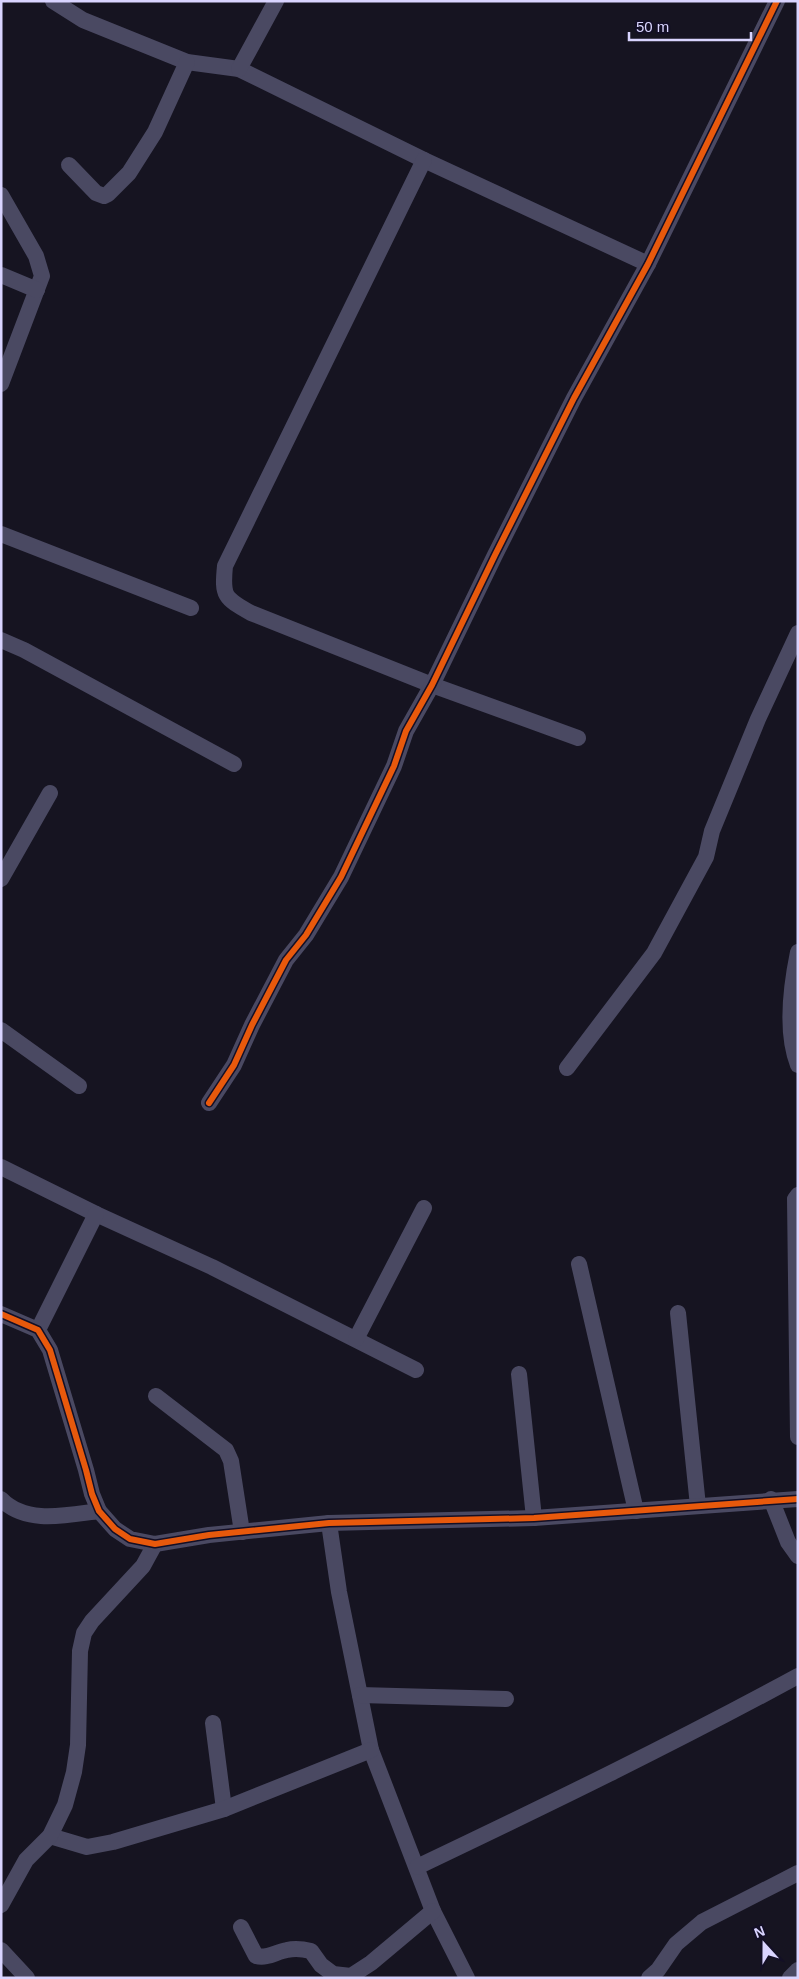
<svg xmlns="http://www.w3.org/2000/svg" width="799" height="1979" font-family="Helvetica,sans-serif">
<rect width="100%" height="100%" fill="#161421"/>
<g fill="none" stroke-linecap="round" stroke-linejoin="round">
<!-- minor -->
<g stroke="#4a4962" stroke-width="16">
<polyline points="53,1 83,20 187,62 239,69 424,160 648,264"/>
<polyline points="239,69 276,1"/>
<path d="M424,160L225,566C222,596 224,598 251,613L432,685L578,738"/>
<polyline points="69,165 96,193 104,196 108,194 129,173 155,132 187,62"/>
<polyline points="1,195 36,256 42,276 1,384"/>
<polyline points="1,275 37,290"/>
<polyline points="1,534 191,608"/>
<polyline points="1,640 24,650 234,764"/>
<polyline points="1,879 50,793"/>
<path d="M798,952C791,986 785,1032 798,1065"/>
<polyline points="1,1030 79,1086"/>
<polyline points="567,1068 654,953 706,857 712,831 758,719 798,633"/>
<polyline points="209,1103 234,1065 252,1025 286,960 306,935 341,877 394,766 406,731 432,685 495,555 574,398 648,264 777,1"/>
<polyline points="1,1167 96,1214 212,1267 416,1370"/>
<polyline points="798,1195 795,1199 798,1437"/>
<polyline points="579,1264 636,1511"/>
<polyline points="678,1313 698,1506"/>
<polyline points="1,1314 38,1330 50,1350 86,1470 92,1494 99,1511 115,1529 130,1539 155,1544 209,1535 329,1523 534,1518 798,1499"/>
<polyline points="38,1330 96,1214"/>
<polyline points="356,1339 424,1208"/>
<polyline points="519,1374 534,1518"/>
<polyline points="156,1396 226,1450 231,1461 242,1532"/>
<path d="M1,1499C26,1525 67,1515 99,1511"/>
<polyline points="771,1499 788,1542 798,1556"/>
<polyline points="329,1523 339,1592 371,1750 433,1911 467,1978"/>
<polyline points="360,1695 506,1699"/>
<polyline points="213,1723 224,1809"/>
<polyline points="50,1836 87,1847 113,1842 224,1809 371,1750"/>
<path d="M417,1867C545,1806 673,1744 798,1676"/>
<polyline points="1,1905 26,1860 50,1836 65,1805 74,1772 78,1745 80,1651 84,1633 92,1621 143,1566 155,1544"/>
<path d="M241,1927L256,1956C267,1959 276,1952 287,1950C295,1948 303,1949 311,1951L321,1965L333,1974L351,1976L371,1963L433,1911"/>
<polyline points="1,1950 27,1978"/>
<polyline points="649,1978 658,1970 676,1944 702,1922 798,1873"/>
<polyline points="790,1978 798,1970"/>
</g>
<defs>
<g id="cycleway">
<polyline points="209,1103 234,1065 252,1025 286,960 306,935 341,877 394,766 406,731 432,685 495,555 574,398 648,264 777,1"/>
<polyline points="1,1314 38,1330 50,1350 86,1470 92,1494 99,1511 115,1529 130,1539 155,1544 209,1535 329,1523 534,1518 798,1499"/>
</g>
</defs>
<!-- cycleway casing -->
<use href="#cycleway" stroke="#130f26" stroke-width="9"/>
<!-- cycleway -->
<use href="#cycleway" stroke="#e8590c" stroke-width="6"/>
</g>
<!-- border -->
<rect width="799" height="1979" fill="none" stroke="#d9d4ff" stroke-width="5"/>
<!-- north arrow -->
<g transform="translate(764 1944) rotate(339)" stroke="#130f26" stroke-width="4" paint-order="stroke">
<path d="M0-4L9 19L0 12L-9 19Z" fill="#d9d4ff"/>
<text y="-8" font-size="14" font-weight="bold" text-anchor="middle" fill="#d9d4ff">N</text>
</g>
<!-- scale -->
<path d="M629 32v8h122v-8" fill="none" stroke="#d9d4ff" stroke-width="2.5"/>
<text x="636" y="32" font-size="15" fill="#d9d4ff" stroke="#130f26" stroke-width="4" paint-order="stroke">50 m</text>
</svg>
